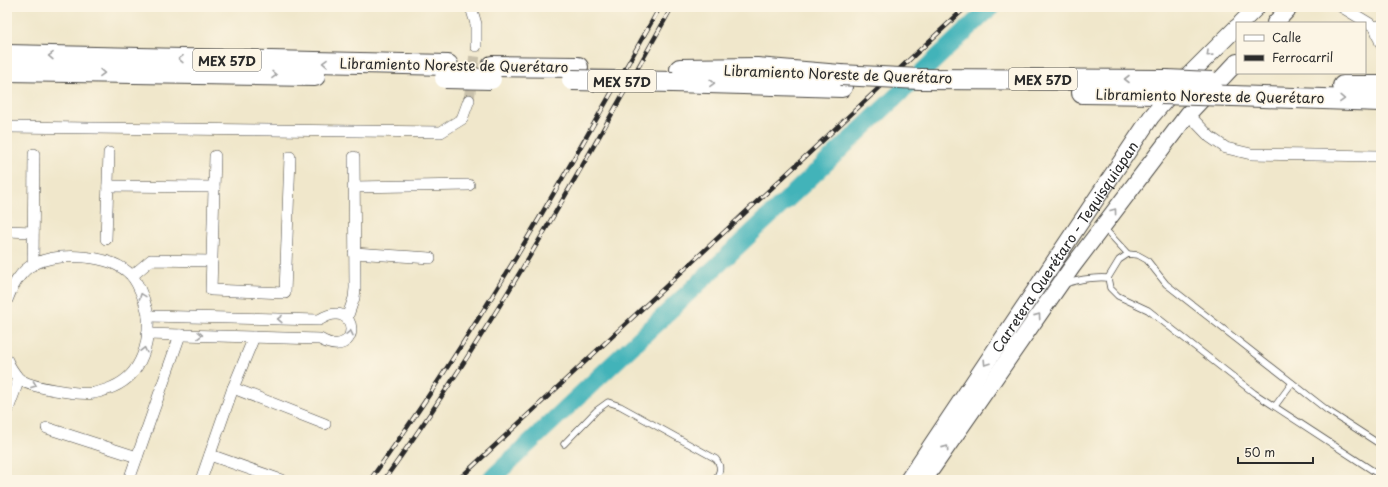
<svg xmlns="http://www.w3.org/2000/svg" width="1388" height="487" font-family="'Playpen Sans',sans-serif">
<rect width="100%" height="100%" fill="#fcf5e5"/>
<filter id="ink" filterUnits="userSpaceOnUse"><feTurbulence type="fractalNoise" baseFrequency=".025" numOctaves="2"/><feDisplacementMap in="SourceGraphic" scale="8" xChannelSelector="R" yChannelSelector="G"/><feConvolveMatrix kernelMatrix="1 2 1 2 8 2 1 2 1" color-interpolation-filters="sRGB"/></filter>
<filter id="wash" filterUnits="userSpaceOnUse"><feTurbulence type="fractalNoise" baseFrequency=".012" numOctaves="4" result="noise"/><feDisplacementMap in="SourceGraphic" scale="16" xChannelSelector="R" yChannelSelector="G"/><feGaussianBlur stdDeviation="0.9" result="paint"/><feColorMatrix in="noise" values="0 0 0 0 0 0 0 0 0 0 0 0 0 0 0 0 0 1.4 0 .05"/><feComposite in="paint" operator="in"/></filter>
<g filter="url(#wash)">
<rect width="100%" height="100%" fill="#f0e7cb"/>
<g fill="none" stroke-linecap="round" stroke-linejoin="round">
<!-- river -->
<polyline stroke="#42b3b9" stroke-width="18" points="490,480 991,7"/>
</g>
</g>
<g filter="url(#ink)">
<g fill="none" stroke-linecap="round" stroke-linejoin="round">
<!-- street-tunnel -->
<polyline stroke="#c9c1ab" stroke-width="11" stroke-dasharray="11 5.5" stroke-linecap="butt" points="469,100 476,46"/>
<defs>
<g id="lane">
<polyline points="1104,228 1128,254 1138,255 1147,260 1166,284 1327,410 1381,445"/>
<polyline points="1128,254 1119,260 1108,278 1110,288 1118,296 1148,310 1254,393 1381,476"/>
<path d="M1065,284C1080,279 1093,277 1108,278"/>
<polyline points="1275,406 1292,383"/>
<path d="M564,444L597,410L608,402L620,406L716,459C722,467 720,472 715,480"/>
</g>
<g id="street">
<polyline points="471,7 476,24 476,46"/>
<polyline points="1342,7 1375,27 1381,26"/>
<polyline points="1375,27 1381,44"/>
<polyline points="1188,114 1210,137 1226,148 1251,154 1381,156"/>
<polyline points="7,127 441,132 462,119 469,100"/>
<polyline points="215,156 211,290 285,293 290,157"/>
<polyline points="108,186 214,187"/>
<polyline points="353,187 469,185"/>
<polyline points="7,231 33,232"/>
<polyline points="106,239 109,153"/>
<polyline points="354,253 430,258"/>
<polyline points="33,265 34,154"/>
<polyline points="132,276 151,260 212,261"/>
<path d="M7,300C11,288 21,270 34,264C59,252 111,254 131,275C137,281 141,292 144,300C145,305 148,311 148,317C149,336 145,356 134,371C125,383 108,390 94,393C80,395 29,388 18,378C14,373 9,366 7,360"/>
<polyline points="347,318 354,298 355,288 354,157"/>
<path d="M147,334L320,339C362,363 361,294 319,320L148,316"/>
<polyline points="233,388 325,424"/>
<polyline points="7,412 19,379"/>
<polyline points="47,428 137,457"/>
<polyline points="210,455 281,480"/>
<polyline points="129,480 180,335"/>
<polyline points="201,480 233,388 254,337"/>
</g>
<g id="secondary">
<polyline points="1241,23 1257,7"/>
<polyline points="1275,23 1290,7"/>
<path id="s1" d="M908,480L1151,117L1175,89L1237,27"/>
<polyline points="924,480 1072,267 1188,114 1237,62"/>
</g>
<g id="highway">
<polyline points="7,55 448,65"/>
<polyline points="492,66 578,67"/>
<polyline points="680,69 757,68 840,75"/>
<polyline points="7,71 315,76"/>
<polyline points="920,79 1166,80"/>
<polyline points="673,82 842,87"/>
<polyline points="1343,86 1381,86"/>
<polyline points="1082,93 1161,94"/>
<polyline points="1233,96 1381,101"/>
</g>
</defs>
<!-- lane casing -->
<use href="#lane" stroke="#494743" stroke-width="7"/>
<!-- street casing -->
<use href="#street" stroke="#494743" stroke-width="12"/>
<!-- secondary casing -->
<use href="#secondary" stroke="#494743" stroke-width="18"/>
<!-- highway casing -->
<use href="#highway" stroke="#494743" stroke-width="22"/>
<!-- lane -->
<use href="#lane" stroke="#fff" stroke-width="5.5"/>
<!-- street -->
<use href="#street" stroke="#fff" stroke-width="11"/>
<!-- secondary -->
<use href="#secondary" stroke="#fff" stroke-width="16"/>
<!-- highway -->
<use href="#highway" stroke="#fff" stroke-width="20"/>
<defs>
<g id="rail">
<path d="M370,480C479,330 569,168 660,7"/>
<path d="M384,480C492,330 582,168 672,7"/>
<polyline points="458,480 966,7"/>
</g>
</defs>
<!-- rail casing -->
<use href="#rail" stroke="#2b2b2b" stroke-width="4.5"/>
<!-- rail -->
<use href="#rail" stroke="#fcf5e5" stroke-width="3" stroke-dasharray="9" stroke-linecap="butt"/>
<defs>
<g id="highway-bridge">
<polyline points="840,75 920,79"/>
<polyline points="445,78 491,79"/>
<polyline points="572,80 673,82"/>
<polyline points="1166,80 1212,82"/>
<polyline points="1161,94 1233,96"/>
</g>
</defs>
<!-- highway-bridge casing -->
<use href="#highway-bridge" stroke="#494743" stroke-width="22" stroke-linecap="butt"/>
<!-- highway-bridge -->
<use href="#highway-bridge" stroke="#fff" stroke-width="20"/>
</g>
<!-- one-way arrows -->
<defs><path id="oneway-chevron" d="M-2-3.5L2.5 0L-2 3.5" fill="none" stroke-width="1.6" stroke-linecap="round" stroke-linejoin="round"/></defs>
<g stroke="#a0a0a0">
<use href="#oneway-chevron" transform="translate(1209 54) rotate(136)"/>
<use href="#oneway-chevron" transform="translate(51 56) rotate(-179)"/>
<use href="#oneway-chevron" transform="translate(181 59) rotate(-179)"/>
<use href="#oneway-chevron" transform="translate(325 63) rotate(-179)"/>
<use href="#oneway-chevron" transform="translate(102 73) rotate(1)"/>
<use href="#oneway-chevron" transform="translate(274 75) rotate(1)"/>
<use href="#oneway-chevron" transform="translate(1127 79) rotate(-180)"/>
<use href="#oneway-chevron" transform="translate(712 83) rotate(2)"/>
<use href="#oneway-chevron" transform="translate(1342 99) rotate(2)"/>
<use href="#oneway-chevron" transform="translate(1114 211) rotate(-53)"/>
<use href="#oneway-chevron" transform="translate(142 296) rotate(-110)"/>
<use href="#oneway-chevron" transform="translate(1038 316) rotate(-55)"/>
<use href="#oneway-chevron" transform="translate(280 319) rotate(-178)"/>
<use href="#oneway-chevron" transform="translate(350 333) rotate(-78)"/>
<use href="#oneway-chevron" transform="translate(200 335) rotate(2)"/>
<use href="#oneway-chevron" transform="translate(144 350) rotate(-77)"/>
<use href="#oneway-chevron" transform="translate(986 363) rotate(123)"/>
<use href="#oneway-chevron" transform="translate(34 385) rotate(21)"/>
<use href="#oneway-chevron" transform="translate(946 448) rotate(-55)"/>
</g>
</g>
<g text-anchor="middle" dominant-baseline="central" stroke-width="3.5" stroke-linejoin="round" paint-order="stroke">
<!-- shield labels -->
<g fill="#fcf5e5" stroke="#6a6863" stroke-width="1">
<rect x="193" y="49" width="68" height="22" rx="3"/>
<rect x="1009" y="68" width="68" height="22" rx="3"/>
<rect x="588" y="70" width="68" height="22" rx="3"/>
</g>
<g font-size="13" font-weight="bold" fill="#2b2b2b">
<text x="227" y="60">MEX 57D</text>
<text x="1043" y="79">MEX 57D</text>
<text x="622" y="81">MEX 57D</text>
</g>
<!-- street labels -->
<g font-size="14" fill="#2b2b2b" stroke="#fcf5e5">
<text transform="translate(454 65) rotate(1)">Libramiento Noreste de Querétaro</text>
<text transform="translate(838 74) rotate(2)">Libramiento Noreste de Querétaro</text>
<text transform="translate(1210 96) rotate(1)">Libramiento Noreste de Querétaro</text>
<text stroke="none"><textPath href="#s1" startOffset="281">Carretera Querétaro - Tequisquiapan</textPath></text>
</g>
</g>
<!-- margin -->
<rect width="1388" height="487" fill="none" stroke="#fcf5e5" stroke-width="24"/>
<!-- legend -->
<rect x="1236" y="22" width="130" height="52" fill="#fcf5e5" stroke="#a8a49b"/>
<rect x="1244" y="35" width="20" height="6" fill="#ffffff" stroke="#a8a49b"/>
<text x="1272" y="42" font-size="12" fill="#2b2b2b">Calle</text>
<rect x="1244" y="55" width="20" height="6" fill="#2b2b2b" stroke="#a8a49b"/>
<text x="1272" y="62" font-size="12" fill="#2b2b2b">Ferrocarril</text>
<!-- scale -->
<path d="M1238 457v6h75v-6" fill="none" stroke="#2b2b2b" stroke-width="2"/>
<text x="1244" y="457" font-size="12" fill="#2b2b2b" stroke="#fcf5e5" stroke-width="3" paint-order="stroke">50 m</text>
</svg>
